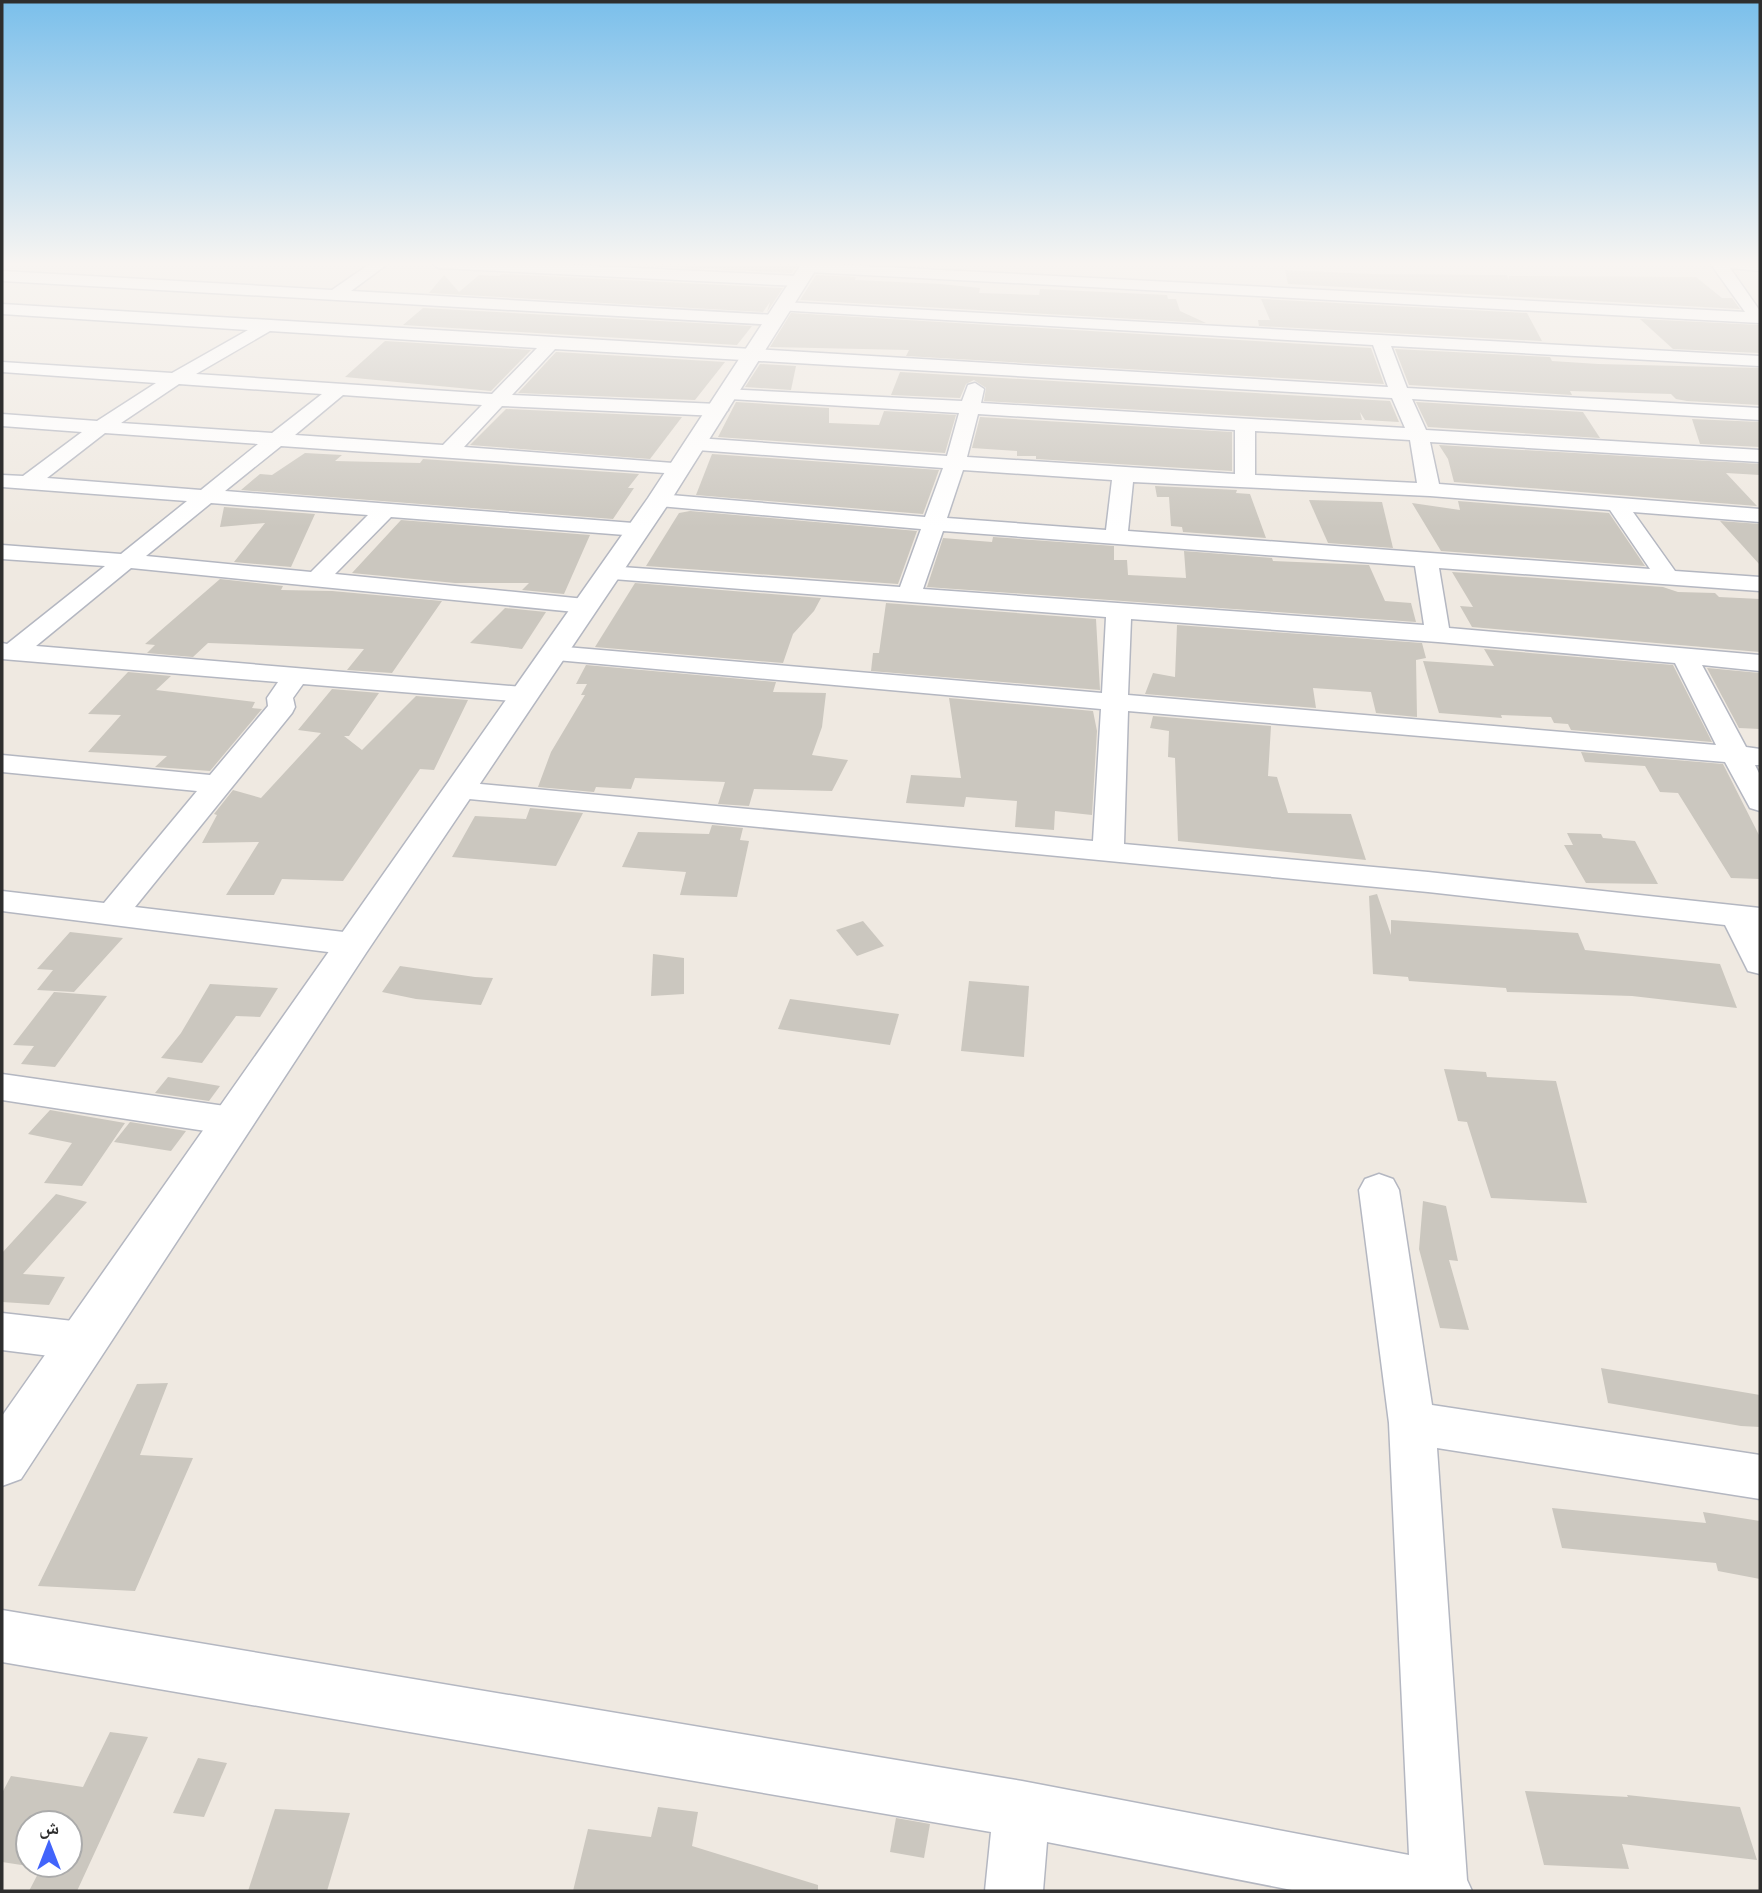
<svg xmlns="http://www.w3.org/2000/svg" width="1762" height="1893" font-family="Manrope,'Noto Naskh Arabic',sans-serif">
<rect width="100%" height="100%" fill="#efe9e1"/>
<!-- building -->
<g fill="#cbc7bf" fill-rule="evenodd">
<polygon points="589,263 766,265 799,263 792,273"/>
<polygon points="1285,270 1372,274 1507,275 1509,280 1509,276 1696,277 1722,298 1732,298 1740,309 1253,282 1288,284"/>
<polygon points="502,274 783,288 767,312 770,302 763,312 429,293 444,275 459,292 479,275 499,276"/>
<polygon points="816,275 856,277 855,280 941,284 980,288 979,293 1039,295 1040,289 1167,295 1168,299 1176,299 1180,311 1206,323 800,300"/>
<polygon points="1261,299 1527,313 1542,341 1259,326 1258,320 1270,320"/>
<polygon points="423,308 752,326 737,345 403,325"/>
<polygon points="791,313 1371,348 1384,384 906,356 909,350 770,347"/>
<polygon points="1640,319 1760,325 1760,353 1673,349"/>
<polygon points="385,341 531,350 491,391 345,377"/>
<polygon points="1395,349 1550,357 1552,361 1598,364 1760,368 1760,405 1687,401 1676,399 1671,394 1570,391 1572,395 1409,385"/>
<polygon points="556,352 725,362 695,400 518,393"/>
<polygon points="760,364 796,366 791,390 745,387"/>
<polygon points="900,372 1390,401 1399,422 1365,420 1360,412 1362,420 1317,420 984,401 986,388 974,380 966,384 960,398 891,395"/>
<polygon points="736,402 829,408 829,423 879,425 884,411 956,415 945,453 718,437"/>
<polygon points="1416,402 1583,412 1600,438 1428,427"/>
<polygon points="506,409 682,417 650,459 470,445"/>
<polygon points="980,417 1232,432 1232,471 1036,459 1036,456 1017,456 1017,451 972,448"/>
<polygon points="1692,419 1760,422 1760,447 1700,444"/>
<polygon points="1439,445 1760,464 1760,475 1726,473 1757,506 1454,482 1448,459"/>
<polygon points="305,453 342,455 335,461 420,463 423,459 639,474 628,488 634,488 613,519 241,490 260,474 272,475"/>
<polygon points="712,454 939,470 923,514 696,495"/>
<polygon points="1155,486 1237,490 1236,493 1250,494 1266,538 1183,532 1182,527 1171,526 1169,497 1157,497"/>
<polygon points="1309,500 1382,502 1393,548 1328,543"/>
<polygon points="1458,501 1609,513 1645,566 1441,551 1412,503 1460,510"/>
<polygon points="224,507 315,514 291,567 234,562 265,523 220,527"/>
<polygon points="690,511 917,531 898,584 646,566 679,513"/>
<polygon points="401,520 590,535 564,594 522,590 529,583 455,583 352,573"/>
<polygon points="1720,521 1760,524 1760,565"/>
<polygon points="993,537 1114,546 1114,560 1127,560 1128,575 1186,578 1184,551 1272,558 1273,561 1369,565 1385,601 1411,603 1416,622 927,587 943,538 992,542"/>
<polygon points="1452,572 1663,587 1678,592 1715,593 1719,597 1760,599 1760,652 1472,627 1460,606 1473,607"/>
<polygon points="220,579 283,586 281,590 332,591 442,601 392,673 347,670 364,649 208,643 193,657 147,653 155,645 145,644"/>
<polygon points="635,583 821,598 814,611 793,634 783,663 595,647"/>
<polygon points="886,603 1096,619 1100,690 871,671 873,653 879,653"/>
<polygon points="505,608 546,612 522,649 470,643"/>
<polygon points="1177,625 1422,643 1426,658 1416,660 1417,717 1376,713 1371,692 1313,688 1316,708 1145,694 1153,673 1175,677"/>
<polygon points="1484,649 1673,665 1712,742 1571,730 1568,724 1554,723 1551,717 1501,715 1502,718 1439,713 1423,661 1494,666"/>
<polygon points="586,665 776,682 773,692 826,693 822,727 812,755 848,760 832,791 754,789 749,806 718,804 725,782 635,778 631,789 596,787 594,792 538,787 551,752 585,695 581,695 587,684 576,684"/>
<polygon points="1707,668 1760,673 1760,729 1739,728"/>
<polygon points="128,672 171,676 156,690 255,702 252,708 262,709 210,771 155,767 167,756 88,752 121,715 88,714"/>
<polygon points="332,689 379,693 349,736 344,736 362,750 416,696 468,700 434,770 420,769 343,881 282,879 274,895 226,895 259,842 202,843 217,815 214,814 233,790 261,798 321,733 298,730"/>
<polygon points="949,698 1093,711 1097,731 1092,815 1055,811 1054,830 1015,827 1017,801 966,797 964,807 906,803 911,775 961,778"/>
<polygon points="1153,716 1271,726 1268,776 1277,777 1288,813 1351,814 1366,860 1178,841 1175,758 1168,757 1169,731 1150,728"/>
<polygon points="1581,752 1723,764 1760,837 1760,879 1731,878 1678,793 1660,792 1645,766 1585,762"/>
<polygon points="530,808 583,813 556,866 452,857 475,816 526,819"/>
<polygon points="712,825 743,828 740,840 749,841 737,897 680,895 686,872 622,867 638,832 709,834"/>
<polygon points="1567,833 1601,834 1603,838 1635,841 1658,884 1586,883 1564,845 1573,845"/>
<polygon points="1377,894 1391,935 1391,920 1578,933 1585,950 1720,964 1737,1008 1632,996 1507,992 1506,988 1409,981 1408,977 1373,974 1369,896"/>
<polygon points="863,921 884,946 857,956 836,930"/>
<polygon points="70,932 123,938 74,992 37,990 53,970 37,969"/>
<polygon points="653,954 684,958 684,994 651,996"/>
<polygon points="400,966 475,977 493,978 481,1005 416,999 382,992"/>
<polygon points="969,981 1029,986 1024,1057 961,1051"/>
<polygon points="210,984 278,988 260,1017 236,1016 202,1063 161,1058 181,1033"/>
<polygon points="54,992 107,996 55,1067 21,1064 34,1046 13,1045"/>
<polygon points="790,999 899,1014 890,1045 778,1029"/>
<polygon points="1444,1069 1486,1072 1487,1077 1556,1081 1587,1203 1491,1198 1467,1122 1458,1121"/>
<polygon points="168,1077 220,1086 209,1101 155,1093"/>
<polygon points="50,1110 125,1123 82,1186 44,1183 72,1143 28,1134"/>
<polygon points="130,1122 186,1131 171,1151 114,1142"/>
<polygon points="56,1194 87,1202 23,1274 65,1277 49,1305 2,1302 2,1253"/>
<polygon points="1423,1201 1446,1206 1458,1261 1449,1260 1469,1330 1440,1328 1419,1249"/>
<polygon points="1601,1368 1760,1395 1760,1427 1741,1426 1608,1403"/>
<polygon points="168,1383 140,1455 193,1458 135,1591 38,1586 137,1384"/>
<polygon points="1552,1508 1706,1523 1703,1512 1760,1521 1760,1579 1718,1571 1716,1563 1562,1548"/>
<path d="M110,1732L148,1737L77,1891H29L41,1868L2,1862V1793L11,1776L83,1787ZM28,1823H70V1865H28Z"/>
<polygon points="198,1758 227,1763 204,1817 173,1813"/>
<polygon points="1525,1791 1628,1797 1627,1795 1740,1807 1757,1860 1622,1844 1629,1869 1544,1865"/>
<polygon points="658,1807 698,1812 692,1846 818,1885 818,1891 573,1891 588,1829 651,1837"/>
<polygon points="275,1809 350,1813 327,1891 248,1891"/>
<polygon points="896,1818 930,1824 924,1858 890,1852"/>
</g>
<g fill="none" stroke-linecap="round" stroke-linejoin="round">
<defs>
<g id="minor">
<polygon points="371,263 389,263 351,291 775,315 783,320 775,325 2,281 2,271 332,290"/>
<polygon points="431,263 533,263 798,276 806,281 798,286 439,268"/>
<polygon points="806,263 1745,312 1710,263 1760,263 1760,271 1730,268 1760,311 1760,323 809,272 801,267"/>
<path d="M783,302L1760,356V366L1391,346L1407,388L1760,408V420L1412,399L1426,430L1760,450V462L1430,442L1439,484L1760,509V522L1633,512L1675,571L1760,577V591L1439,568L1449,628L1760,655V671L1702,665L1746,747L1760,749V765H1755L1760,775V811L1750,808L1725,762L1128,711L1124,844L1428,872L1760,908V974L1748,971L1725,925L1428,892L449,797L444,791L449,785L459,782L1093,841L1101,709L545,659L541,654L545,649L554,646L1102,693L1106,617L600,578L596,573L600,568L608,566L900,587L921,529L659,506L651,505L648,500L651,495L659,494L925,517L943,468L697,450L690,448L687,444L690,440L697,438L947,456L959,413L730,399L721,393L723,389L962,401L968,385L975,383L984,389L981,403L1405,428L1392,398L555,349L512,395L718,404L728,410L718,416L502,406L464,447L686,464L689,468L686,472L679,474L281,446L225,491L646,524L649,529L646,534L638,536L391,517L335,574L585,599L594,601L597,606L594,611L585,613L131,568L36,646L534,688L538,694L534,700L525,702L303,684L293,698L295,707L292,713L135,907L352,933L364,936L369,944L364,952L352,955L2,911V891L104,903L197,791L2,772V755L210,775L268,706L267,698L278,682L2,659V643L7,644L105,566L2,559V545L121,554L187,501L2,487V475L23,476L82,432L2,426V414L97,421L156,383L2,372V362L172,373L248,330L2,314V304L1388,387L1373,345L777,310L775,307ZM270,331L537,348L492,394L196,374ZM179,384L322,394L272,433L121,423ZM343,395L482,405L443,445L295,435ZM978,414L1235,430V474L967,457ZM1255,431L1410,440L1417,483L1255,475ZM105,433L258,444L201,490L47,478ZM963,470L1112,480L1106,530L947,518ZM1133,482L1430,496L1610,510L1650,569L1128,531ZM211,503L368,515L311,572L146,556ZM943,531L1415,566L1424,625L923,589ZM1131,619L1438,642L1675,663L1716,745L1128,695Z"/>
<polygon points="2,1074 232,1107 245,1111 251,1121 245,1131 232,1135 2,1100"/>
<polygon points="1379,1174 1393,1179 1399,1190 1432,1405 1760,1455 1760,1499 1437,1448 1467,1880 1472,1891 1297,1891 1047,1842 1043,1891 985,1891 991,1832 2,1662 2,1610 1022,1781 1409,1855 1389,1423 1359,1190 1365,1179"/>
<polygon points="2,1313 82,1322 97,1328 104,1341 97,1354 82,1360 2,1350"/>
</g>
<polygon id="tertiary" points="802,263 820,263 671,500 366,953 21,1479 2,1486 2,1416 648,498"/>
</defs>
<!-- minor casing -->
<use href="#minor" stroke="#b4b7c1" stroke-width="3"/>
<!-- tertiary casing -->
<use href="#tertiary" stroke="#b4b7c1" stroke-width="3"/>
<!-- minor -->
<use href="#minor" fill="#fff" fill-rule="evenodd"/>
<!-- tertiary -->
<use href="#tertiary" fill="#fff" fill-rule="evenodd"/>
</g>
<!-- sky -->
<linearGradient id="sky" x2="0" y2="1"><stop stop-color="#7abfeb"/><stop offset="0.5" stop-color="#f8f5f2"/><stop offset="1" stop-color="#f8f5f2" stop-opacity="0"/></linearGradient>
<rect width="1762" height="528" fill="url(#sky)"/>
<!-- border -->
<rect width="1762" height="1893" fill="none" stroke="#2e2e2e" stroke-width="7"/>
<!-- north arrow -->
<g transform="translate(49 1844)"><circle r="33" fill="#ffffff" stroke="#ababab" stroke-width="2"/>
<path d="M0-5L12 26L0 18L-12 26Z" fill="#4264fb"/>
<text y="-10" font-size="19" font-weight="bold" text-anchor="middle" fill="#2e2e2e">ش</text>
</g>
</svg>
